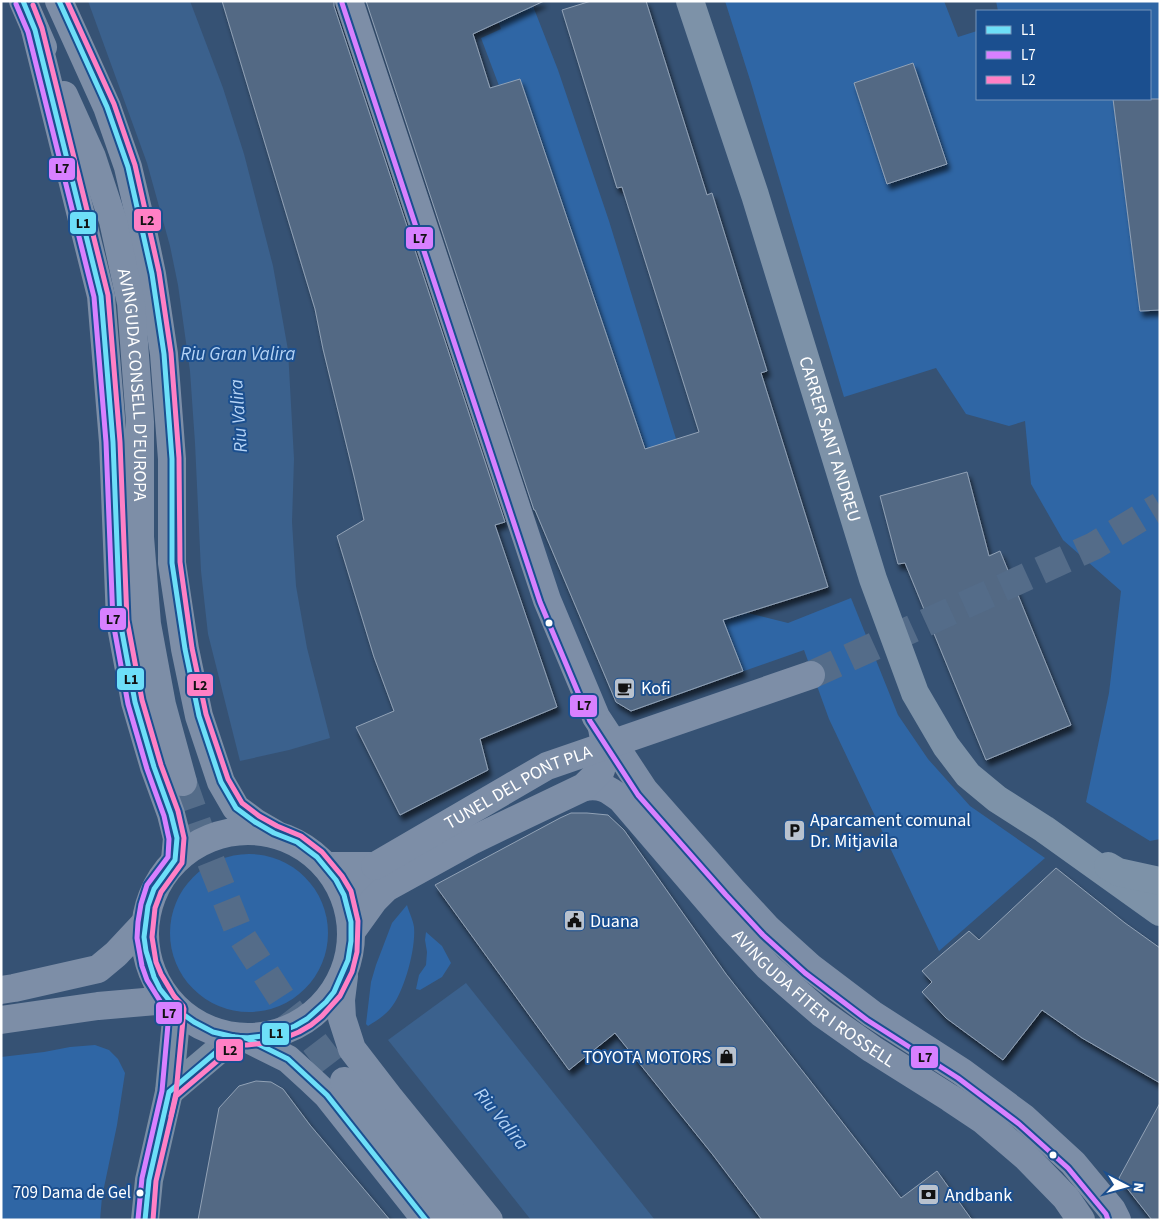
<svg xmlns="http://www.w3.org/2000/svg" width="1161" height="1221" font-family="'Source Sans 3',sans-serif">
<defs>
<filter id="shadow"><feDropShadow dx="3" dy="5.5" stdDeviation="2.5" flood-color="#0009"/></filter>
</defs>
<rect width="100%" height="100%" fill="#365274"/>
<!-- green -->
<g fill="#2f66a5">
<polygon points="491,1 531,1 558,70 609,221 728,608 788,623 851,598 898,715 928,759 970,806 1045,858 939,951 829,719 804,650 631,711 501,91 481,38 501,29"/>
<polygon points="725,1 944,1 958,37 977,31 977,99 1150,99 1150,11 998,11 996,1 1160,1 1160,839 1150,841 1086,802 1109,693 1121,591 1063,540 1031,484 1025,421 1009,426 966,414 936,368 844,397 751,83"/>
<circle cx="249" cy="933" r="79"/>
<path d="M407,905C409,912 413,920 414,927C416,949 404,993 390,1009C384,1016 376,1021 368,1026L366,1024L371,982L376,965L392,923Z"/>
<polygon points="426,932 442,946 451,963 442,977 420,990 416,989 419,975 426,965 427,952 425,940"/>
<polygon points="95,1045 109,1050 118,1059 125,1073 117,1125 102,1197 100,1220 1,1220 1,1057 44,1052 70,1047"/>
</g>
<!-- water -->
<g fill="#3b618d">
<polygon points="88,1 190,1 223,88 244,154 273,266 288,350 294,459 292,522 296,586 307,648 330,738 289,750 240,761 208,634 201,571 195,443 190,371 178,285 170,246 147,163"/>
<polygon points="466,983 655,1220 531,1220 388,1040"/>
</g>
<!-- building -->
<g fill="#526984" stroke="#92a2b6" filter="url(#shadow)">
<polygon points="222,1 334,1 334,6 505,522 495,525 557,707 480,739 488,770 400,815 356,727 394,711 374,657 337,536 364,520 354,476 323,349 315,309"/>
<polygon points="366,1 544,1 473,34 490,88 520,79 645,449 699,432 622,187 617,188 562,10 591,1 646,1 707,195 712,193 767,371 761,373 828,587 723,620 743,671 631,711 616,702 535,510 534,510"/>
<polygon points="913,63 947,164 887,184 854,83"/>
<polygon points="1113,99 1160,99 1160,310 1140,311"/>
<polygon points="967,472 989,556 1000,551 1071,725 986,760 905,563 898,564 880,496"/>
<polygon points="571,813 587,813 608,815 624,830 726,974 808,1078 901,1198 937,1171 972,1220 762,1220 713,1155 615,1033 569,1070 435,885 560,818"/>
<polygon points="1056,868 1125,923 1160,948 1160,1083 1082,1038 1042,1010 1003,1060 946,1018 922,992 932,982 922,971 969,931 979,940"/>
<polygon points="256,1081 271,1082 283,1089 310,1125 390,1220 198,1220 219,1108 239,1086"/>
<polygon points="1160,1103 1160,1220 1152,1220 1119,1178"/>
</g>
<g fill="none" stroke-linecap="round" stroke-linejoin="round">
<!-- primary-tunnel -->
<g stroke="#546c89" stroke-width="28" stroke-dasharray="28 14" stroke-linecap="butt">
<polyline points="811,675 1094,546 1160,506"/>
<polyline points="183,782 208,854 239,932 288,1008 344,1081"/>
</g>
<!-- street -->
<g stroke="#7d92a8" stroke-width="28">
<path id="s1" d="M690,1L755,195L873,579L915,693L946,746L968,775L997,799L1044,829L1160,912"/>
<polyline points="1108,866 1118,872 1160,881"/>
</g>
<!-- secondary -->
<g stroke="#798da4" stroke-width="28">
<polyline points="169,1092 234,1037"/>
<polyline points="145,1220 149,1180 169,1092 177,1010"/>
</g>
<!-- primary -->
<g stroke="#7d8ea7" stroke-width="28">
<polyline points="23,1 43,47"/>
<polyline points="59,1 107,107 128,167 143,231 152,274 164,354 172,459 172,563 185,649 199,716 221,782 236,808 255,822 274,833"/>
<polyline points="349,1 547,600 596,717 644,790 732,890 768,929 810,967 872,1014 962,1072 1024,1118 1073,1163 1112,1210 1117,1220"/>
<polyline points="35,30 101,296 113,442 120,621 135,702 154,767 171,814 177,838 175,860"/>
<path id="s2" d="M64,95L92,157L113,221L131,303L140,422V537L147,624L162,705L183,782"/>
<path id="s3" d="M584,787C601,784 608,789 621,799L729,925L768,967L821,1013L872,1049L950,1098L983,1120L1025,1156L1066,1198L1081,1220"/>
<circle cx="248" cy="934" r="103"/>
<polyline points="326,866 375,866 349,912"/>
<polyline points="351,932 374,900 386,888 473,840 584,787 601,770 606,750 602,728"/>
<polyline points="344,976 341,1000 342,1018 352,1049 389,1097 489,1220"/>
<polyline points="1,990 14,988 98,969 116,954 145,923"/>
<polyline points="1,1020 98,1006 168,1000"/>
<polyline points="246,1038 288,1059 311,1080 327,1095 426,1220"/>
<polyline points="344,1081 458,1220"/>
</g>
<!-- primary-bridge -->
<path stroke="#7d8ea7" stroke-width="28" id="s4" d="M375,866L547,766L811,675"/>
<defs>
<g id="bus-1">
<polyline points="23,1 35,30 101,296 113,442 120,621 135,702 154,767 171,814 177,838 175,860 154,889 148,906 144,937 146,951 154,977 160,989 177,1010 194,1022 213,1032 234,1037 246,1038 272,1035 295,1026 307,1019 326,1002 334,992 348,960 351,941 351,922 344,895 336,880 317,857 297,842 274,833 255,822 236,808 221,782 199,716 185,649 172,563 172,459 164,354 152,274 128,167 107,107 59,1"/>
<polyline points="234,1037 246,1038 288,1059 327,1095 426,1220"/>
<polyline points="145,1220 149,1180 169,1092 234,1037"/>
</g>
<g id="bus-2">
<polyline points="342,3 540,602 590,721 638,795 726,895 763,935 805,973 867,1020 958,1078 1019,1124 1068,1168 1106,1214 1108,1220"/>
<polyline points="16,4 28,32 94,297 106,442 113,622 128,704 147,769 164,816 169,839 168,857 147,885 141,904 138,922 137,938 142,966 147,980 162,1004 169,1013 162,1091 142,1178 138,1219"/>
</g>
<g id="bus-3">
<polyline points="67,1 114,104 135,165 159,272 171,353 179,458 180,562 192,648 206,714 228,779 242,803 259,816 277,826 301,836 322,852 342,876 351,891 358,921 357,952 352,972 340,996 322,1016 311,1025 299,1032 275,1042 247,1045 236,1045 176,1096 156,1181 153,1220"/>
<polyline points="33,5 42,28 108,295 120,442 127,620 142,700 161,765 178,811 184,838 182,863 161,892 155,908 152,937 156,962 161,974 174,996 183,1006 184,1009 176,1093 171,1116"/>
</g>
</defs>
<!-- bus-1 casing -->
<use href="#bus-1" stroke="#1b4f8f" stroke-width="9"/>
<!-- bus-2 casing -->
<use href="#bus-2" stroke="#1b4f8f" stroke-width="9"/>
<!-- bus-3 casing -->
<use href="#bus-3" stroke="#1b4f8f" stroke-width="9"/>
<!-- bus-1 -->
<use href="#bus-1" stroke="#6ddff8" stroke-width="5"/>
<!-- bus-2 -->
<use href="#bus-2" stroke="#d880ff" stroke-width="5"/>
<!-- bus-3 -->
<use href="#bus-3" stroke="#ff80c5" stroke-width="5"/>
</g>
<!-- icons -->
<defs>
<symbol id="cafe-square" viewBox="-11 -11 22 22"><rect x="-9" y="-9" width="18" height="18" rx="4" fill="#b9c2ce" stroke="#1b4f8f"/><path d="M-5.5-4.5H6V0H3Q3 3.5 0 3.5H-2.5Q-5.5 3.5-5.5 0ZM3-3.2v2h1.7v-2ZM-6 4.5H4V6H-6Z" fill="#111"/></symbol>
<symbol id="parking-square" viewBox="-11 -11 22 22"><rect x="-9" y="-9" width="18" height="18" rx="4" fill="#b9c2ce" stroke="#1b4f8f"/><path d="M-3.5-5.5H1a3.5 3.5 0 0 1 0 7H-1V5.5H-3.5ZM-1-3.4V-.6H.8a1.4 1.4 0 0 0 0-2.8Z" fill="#111"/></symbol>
<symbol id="civic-square" viewBox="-11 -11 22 22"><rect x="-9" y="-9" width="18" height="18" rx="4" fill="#b9c2ce" stroke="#1b4f8f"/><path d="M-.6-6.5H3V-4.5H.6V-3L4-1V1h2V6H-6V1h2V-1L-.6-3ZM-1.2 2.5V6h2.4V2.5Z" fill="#111"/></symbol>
<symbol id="shop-square" viewBox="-11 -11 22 22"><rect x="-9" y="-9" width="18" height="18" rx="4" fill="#b9c2ce" stroke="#1b4f8f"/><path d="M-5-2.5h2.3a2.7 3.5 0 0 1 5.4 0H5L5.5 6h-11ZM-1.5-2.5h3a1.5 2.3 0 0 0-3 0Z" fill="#111"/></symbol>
<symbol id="bank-square" viewBox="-11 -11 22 22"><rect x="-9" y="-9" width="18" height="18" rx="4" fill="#b9c2ce" stroke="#1b4f8f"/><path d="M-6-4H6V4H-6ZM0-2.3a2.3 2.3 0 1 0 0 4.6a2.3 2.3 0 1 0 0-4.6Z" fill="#111"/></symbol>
</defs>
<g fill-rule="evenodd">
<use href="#cafe-square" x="612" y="676" width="25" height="25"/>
<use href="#parking-square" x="782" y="818" width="25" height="25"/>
<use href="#civic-square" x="562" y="908" width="25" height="25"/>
<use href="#shop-square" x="714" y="1044" width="25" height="25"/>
<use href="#bank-square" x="916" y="1182" width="25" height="25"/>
</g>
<!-- markers -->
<g fill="#fff" stroke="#1b4f8f" stroke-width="2">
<circle cx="549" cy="623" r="4.5"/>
<circle cx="1053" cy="1155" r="4.5"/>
<circle cx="140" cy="1193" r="4.5"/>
</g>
<g text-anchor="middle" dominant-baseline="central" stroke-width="4" stroke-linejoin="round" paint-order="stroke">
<!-- bus labels -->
<g font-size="17" fill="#fff" stroke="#1b4f8f" text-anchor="end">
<text x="131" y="1193">709 Dama de Gel</text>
</g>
<!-- street labels -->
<g font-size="18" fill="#fff" stroke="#1b4f8f">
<text stroke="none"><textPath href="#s2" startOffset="301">AVINGUDA CONSELL D'EUROPA</textPath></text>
<text stroke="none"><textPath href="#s1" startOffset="460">CARRER SANT ANDREU</textPath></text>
<text stroke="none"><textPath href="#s4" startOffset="164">TUNEL DEL PONT PLA</textPath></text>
<text stroke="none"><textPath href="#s3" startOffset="319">AVINGUDA FITER I ROSSELL</textPath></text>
</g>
<!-- poi labels -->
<g font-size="18" fill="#fff" stroke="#1b4f8f" text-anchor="start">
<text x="641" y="688">Kofi</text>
<text x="810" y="820">Aparcament comunal<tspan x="810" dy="21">Dr. Mitjavila</tspan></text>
<text x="590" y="921">Duana</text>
<text x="711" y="1057" text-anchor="end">TOYOTA MOTORS</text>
<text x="945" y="1195">Andbank</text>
</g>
<!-- water labels -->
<g font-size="19" font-style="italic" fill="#b5d3f5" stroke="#1b4f8f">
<text x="238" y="354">Riu Gran Valira</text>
<text transform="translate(239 416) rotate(-94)">Riu Valira</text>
<text transform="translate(501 1119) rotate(51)">Riu Valira</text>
</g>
</g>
<g stroke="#1b4f8f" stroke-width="2">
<rect x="48" y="157" width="28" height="24" rx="5" fill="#d880ff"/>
<rect x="133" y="208" width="29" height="24" rx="5" fill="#ff80c5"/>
<rect x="69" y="211" width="28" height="24" rx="5" fill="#6ddff8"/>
<rect x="405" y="226" width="29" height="24" rx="5" fill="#d880ff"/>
<rect x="99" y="607" width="28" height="24" rx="5" fill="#d880ff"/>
<rect x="116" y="667" width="29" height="24" rx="5" fill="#6ddff8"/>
<rect x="186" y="673" width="28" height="24" rx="5" fill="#ff80c5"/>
<rect x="569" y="694" width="29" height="24" rx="5" fill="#d880ff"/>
<rect x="155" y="1001" width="28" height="24" rx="5" fill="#d880ff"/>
<rect x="261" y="1022" width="29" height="24" rx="5" fill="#6ddff8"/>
<rect x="215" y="1038" width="29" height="24" rx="5" fill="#ff80c5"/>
<rect x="910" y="1045" width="29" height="24" rx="5" fill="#d880ff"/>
</g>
<g font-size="14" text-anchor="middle" font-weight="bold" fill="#111">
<text x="62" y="173">L7</text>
<text x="147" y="225">L2</text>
<text x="83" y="228">L1</text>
<text x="420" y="243">L7</text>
<text x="113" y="624">L7</text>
<text x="131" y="684">L1</text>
<text x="200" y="690">L2</text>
<text x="584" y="710">L7</text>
<text x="169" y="1018">L7</text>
<text x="276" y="1038">L1</text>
<text x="230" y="1055">L2</text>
<text x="925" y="1062">L7</text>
</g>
<!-- border -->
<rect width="1161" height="1221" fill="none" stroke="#ffffff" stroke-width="5"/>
<!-- legend -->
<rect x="976" y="10" width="175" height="90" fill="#1b4f8f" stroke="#7695bc"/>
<rect x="986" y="26" width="25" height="8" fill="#6ddff8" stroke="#7695bc"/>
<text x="1021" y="35" font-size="15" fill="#ffffff">L1</text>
<rect x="986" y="51" width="25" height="8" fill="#d880ff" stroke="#7695bc"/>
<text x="1021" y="60" font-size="15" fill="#ffffff">L7</text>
<rect x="986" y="76" width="25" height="8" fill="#ff80c5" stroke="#7695bc"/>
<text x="1021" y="85" font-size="15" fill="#ffffff">L2</text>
<!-- north arrow -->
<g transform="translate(1126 1186) rotate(96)" stroke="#1b4f8f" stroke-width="4" paint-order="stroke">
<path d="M0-4L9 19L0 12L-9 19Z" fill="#ffffff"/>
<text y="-8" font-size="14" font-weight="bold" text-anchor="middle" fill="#ffffff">N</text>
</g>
</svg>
